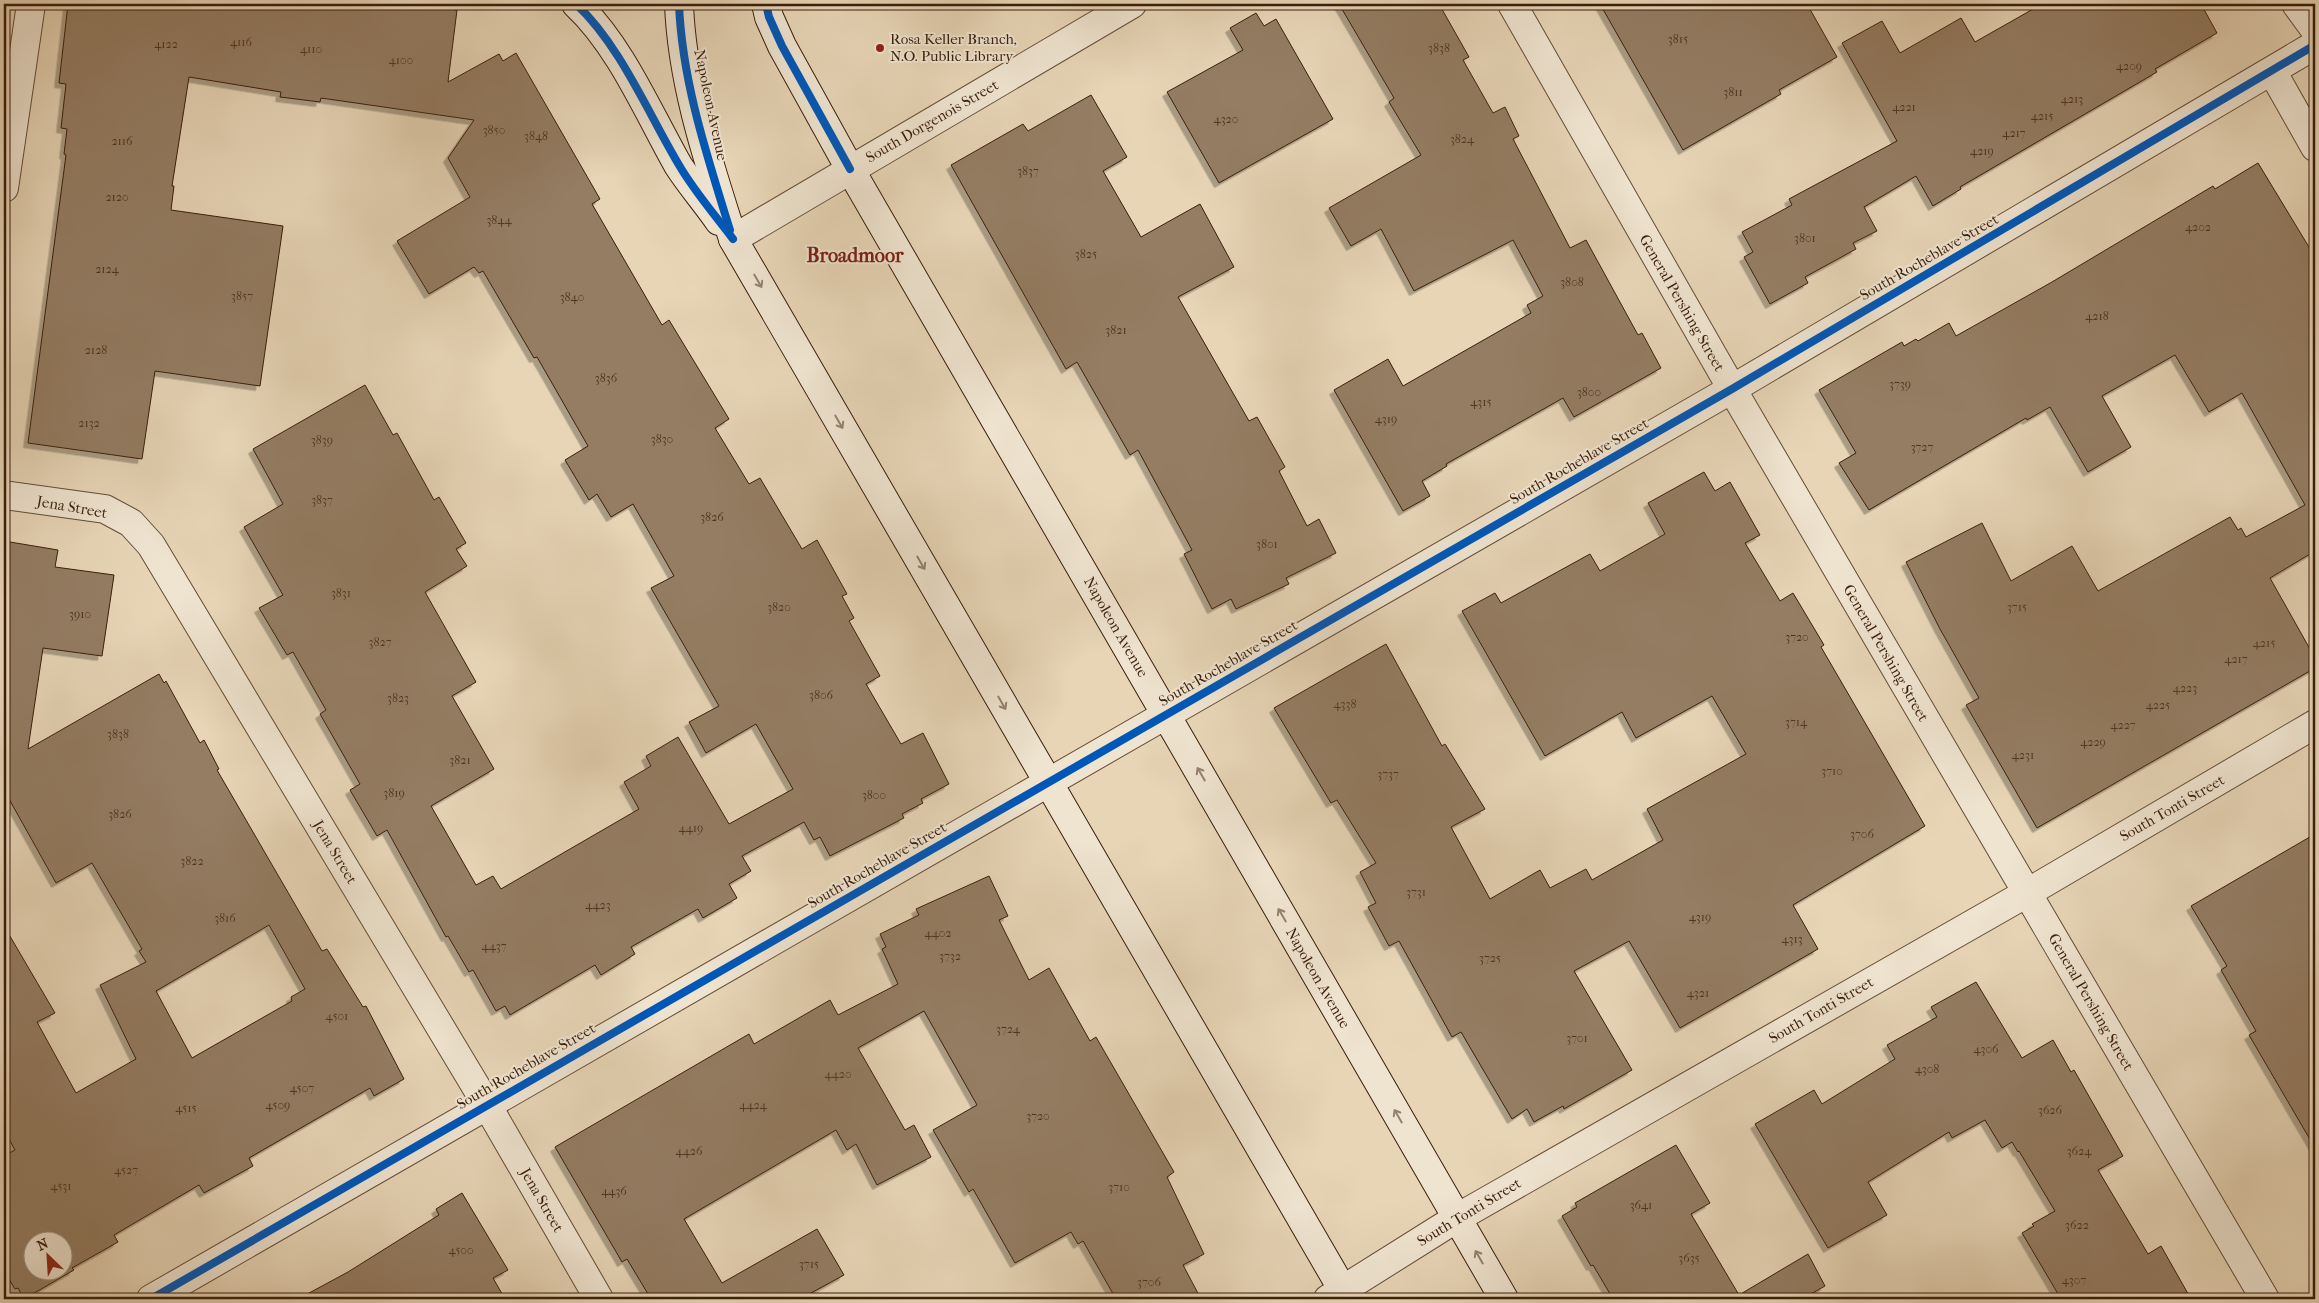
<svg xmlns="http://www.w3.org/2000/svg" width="2319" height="1303" font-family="'IM FELL French Canon',serif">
<defs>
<filter id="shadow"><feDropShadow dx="-4.5" dy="4.5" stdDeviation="0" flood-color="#0004"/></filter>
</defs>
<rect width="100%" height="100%" fill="#e7d5b6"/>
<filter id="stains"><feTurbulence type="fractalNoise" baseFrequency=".004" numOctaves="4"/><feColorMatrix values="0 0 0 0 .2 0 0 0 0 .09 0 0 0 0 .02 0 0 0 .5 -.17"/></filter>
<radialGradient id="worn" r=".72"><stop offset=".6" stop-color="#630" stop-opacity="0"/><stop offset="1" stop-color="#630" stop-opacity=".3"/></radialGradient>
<!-- building -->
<g fill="#947d64" stroke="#3a1e0c" fill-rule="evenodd" filter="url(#shadow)">
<polygon points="68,4 442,4 441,8 457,10 448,82 499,54 503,61 516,53 600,199 592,204 662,325 669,320 729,419 715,428 749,484 760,478 802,549 817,540 847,594 842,596 854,618 849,621 880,676 866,684 901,744 923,733 949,784 921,799 923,803 902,814 904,818 830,856 820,837 814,840 804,822 742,856 751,871 729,884 737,898 703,918 698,909 631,947 635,954 601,975 595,965 510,1015 505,1006 496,1011 473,970 469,972 448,936 446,937 387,830 377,836 350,790 360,784 320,714 326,710 293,652 287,655 259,608 283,595 244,527 283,504 253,449 365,385 393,435 397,433 434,500 439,497 466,543 456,549 467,566 425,592 476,682 452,696 494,769 431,806 476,885 493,876 501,889 639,809 624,782 651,766 646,756 678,737 729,824 793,789 756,724 706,753 689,722 719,706 651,588 674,576 633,504 611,517 597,494 589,500 565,460 588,446 537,357 534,358 483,271 479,273 474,267 429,294 397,241 470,197 448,158 474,120 321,98 320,102 280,97 281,92 189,77 172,186 174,186 171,210 283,226 260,386 155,371 142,459 28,443 66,155 64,154 67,129 61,128 66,84 59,83"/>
<polygon points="1339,4 1439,4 1469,57 1463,60 1493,113 1505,107 1519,136 1513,139 1570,248 1586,240 1638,335 1642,333 1661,368 1574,417 1563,398 1446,464 1447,466 1422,481 1430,496 1403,511 1334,390 1388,359 1403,386 1531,313 1527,305 1543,296 1513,240 1414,291 1381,229 1351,246 1329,208 1421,155 1389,102 1394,98"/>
<polygon points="1600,4 1807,4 1837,57 1779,90 1781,94 1683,150"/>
<polygon points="2042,4 2201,4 2217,33 2155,69 2157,72 1960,187 1961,189 1933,206 1916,176 1864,207 1877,231 1853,243 1856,249 1805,277 1808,283 1770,304 1744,257 1753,252 1742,232 1792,205 1789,199 1897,141 1842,43 1882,21 1900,53 1961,18 1975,42"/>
<polygon points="1256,13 1264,26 1276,19 1333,119 1219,183 1167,92 1243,50 1230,28"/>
<polygon points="1091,95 1127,157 1103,171 1141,237 1200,204 1234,267 1178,297 1249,421 1257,417 1285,467 1279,471 1307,526 1319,519 1336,553 1286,578 1289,584 1236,609 1231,599 1212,609 1184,554 1192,550 1138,450 1130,455 1077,362 1066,369 951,165 1023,124 1028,131"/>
<polygon points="2258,163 2315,257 2315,551 2270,578 2315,658 2315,668 2037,828 1966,705 1979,698 1940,629 1906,562 1982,523 2011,581 2072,546 2098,591 2230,517 2238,530 2241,528 2246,537 2305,505 2242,393 2209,412 2175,355 2102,396 2131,447 2088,472 2050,407 2027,420 2026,418 1869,510 1839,463 1856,453 1819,390 1902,342 1904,346 1916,339 1918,341 1949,323 1956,336 2052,282 2213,186 2215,189"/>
<polygon points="1704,472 1715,491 1730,482 1760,535 1745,543 1780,601 1793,593 1824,645 1821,647 1925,826 1793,905 1818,949 1680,1028 1629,941 1574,971 1632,1070 1564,1109 1563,1106 1534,1122 1527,1109 1512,1119 1461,1032 1452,1037 1399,941 1389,946 1368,907 1376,903 1360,872 1376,863 1337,800 1331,803 1274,708 1386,644 1442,746 1445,744 1485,809 1451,827 1490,899 1540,870 1550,888 1586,869 1592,880 1663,840 1647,809 1746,754 1712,696 1636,738 1622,712 1545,756 1462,611 1495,593 1501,603 1590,554 1600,571 1665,534 1648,503"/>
<path d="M4,541L58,550L55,567L114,575L102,656L43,648L28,749L159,674L164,683L166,681L200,743L204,740L219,769L217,770L322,951L327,949L363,1007L366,1006L404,1079L374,1096L370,1088L249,1158L253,1166L204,1193L199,1185L114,1235L118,1242L72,1268L74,1270L24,1299L18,1288L15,1289L4,1271V1156L15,1150L4,1130V926L55,1013L37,1022L76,1093L136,1059L100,985L146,962L139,951L142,949L92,863L56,883L4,790ZM269,925L305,989L291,997L292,1001L192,1058L156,991ZM32,1240H62V1270H32Z"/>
<polygon points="2315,834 2315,1148 2249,1035 2256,1031 2221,970 2227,966 2191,906"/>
<polygon points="989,876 1008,916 999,920 1029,980 1049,968 1090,1041 1096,1037 1174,1172 1167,1177 1204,1254 1183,1265 1201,1299 1116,1299 1083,1241 1078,1244 1071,1232 1015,1263 973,1189 969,1192 933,1130 977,1105 924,1011 858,1048 905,1130 914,1125 931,1157 877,1185 856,1144 847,1150 836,1130 684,1219 722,1283 817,1229 844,1275 800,1299 651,1299 627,1259 622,1262 555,1147 749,1034 754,1044 830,1000 838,1015 898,984 882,949 886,947 880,934 919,915 916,909"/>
<polygon points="1976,982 2022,1058 2053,1040 2071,1072 2074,1070 2123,1156 2098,1170 2148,1254 2161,1246 2191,1299 2061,1299 2022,1233 2034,1226 2032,1224 2055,1211 2019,1151 2018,1152 2012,1142 2002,1148 1985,1120 1952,1138 1949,1132 1868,1182 1887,1215 1828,1248 1755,1124 1814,1090 1822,1104 1895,1059 1887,1045 1937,1017 1931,1007"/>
<polygon points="1676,1145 1710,1203 1691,1214 1739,1295 1808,1254 1825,1286 1802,1299 1613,1299 1593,1265 1591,1266 1562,1216 1577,1207 1575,1203"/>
<polygon points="462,1193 508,1270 493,1278 505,1299 298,1299 348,1272 439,1215 436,1209"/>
</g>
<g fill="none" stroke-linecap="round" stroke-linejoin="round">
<defs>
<g id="street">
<polyline points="1512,4 1732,389 2265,1299"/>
<polyline points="2296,4 2315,30"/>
<polyline points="2272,71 2315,147"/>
<polyline points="4,188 31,4"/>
<polyline points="733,239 1132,4"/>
<polyline points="4,495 105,509 131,523 151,545 487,1105 599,1299"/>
<polyline points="151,1299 1732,389 2315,45"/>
<polyline points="1328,1299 1457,1218 2027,893 2315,724"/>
</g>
<g id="secondary">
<path d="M576,4C620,45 648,112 678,165C690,184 706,202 719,221"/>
<path d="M679,4C682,85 709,163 733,239L1348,1299"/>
<polyline points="766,4 769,17 782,46 850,169 1504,1299"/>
</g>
</defs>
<!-- street casing -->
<use href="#street" stroke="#654c36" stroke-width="30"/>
<!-- secondary casing -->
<use href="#secondary" stroke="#3a1e0c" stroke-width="30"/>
<!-- street -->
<use href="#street" stroke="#efe4d0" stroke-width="28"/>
<!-- secondary -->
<use href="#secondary" stroke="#efe4d0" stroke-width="28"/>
<defs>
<g id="cycleway">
<path d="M576,4C620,45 648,113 679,165C694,191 715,215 733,239"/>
<path d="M679,4C682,81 707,156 730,230"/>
<polyline points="766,4 769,17 782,46 850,169"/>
<polyline points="151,1299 1732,389 2315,45"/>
</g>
</defs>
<!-- cycleway casing -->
<use href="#cycleway" stroke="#efe4d0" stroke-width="11"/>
<!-- cycleway -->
<use href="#cycleway" stroke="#0057b8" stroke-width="8"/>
</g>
<!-- one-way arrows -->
<defs><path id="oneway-shaft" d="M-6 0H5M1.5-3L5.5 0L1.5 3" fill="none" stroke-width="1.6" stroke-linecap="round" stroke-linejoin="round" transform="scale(1.25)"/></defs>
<g stroke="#94816e">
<use href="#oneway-shaft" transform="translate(758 281) rotate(60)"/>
<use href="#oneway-shaft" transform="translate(839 422) rotate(60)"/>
<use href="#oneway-shaft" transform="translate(921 563) rotate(60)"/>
<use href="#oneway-shaft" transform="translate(1002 703) rotate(60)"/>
<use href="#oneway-shaft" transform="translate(1201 774) rotate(-120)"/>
<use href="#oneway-shaft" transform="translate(1282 915) rotate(-120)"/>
<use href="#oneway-shaft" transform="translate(1398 1116) rotate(-120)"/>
<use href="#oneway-shaft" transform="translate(1479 1257) rotate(-120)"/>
</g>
<!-- markers -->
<circle fill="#8f2418" stroke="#efe4d0" stroke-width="2" cx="880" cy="48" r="5"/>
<g text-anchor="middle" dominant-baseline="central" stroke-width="4" stroke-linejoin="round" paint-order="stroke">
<!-- number labels -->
<g font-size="12" fill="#503622">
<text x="1678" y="39">3815</text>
<text x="241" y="42">4116</text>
<text x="166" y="44">4122</text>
<text x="1439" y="48">3838</text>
<text x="311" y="49">4110</text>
<text x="401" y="60">4100</text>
<text x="2129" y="66">4209</text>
<text x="1733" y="92">3811</text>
<text x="2072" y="99">4213</text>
<text x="1904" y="107">4221</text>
<text x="2042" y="116">4215</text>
<text x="1226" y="119">4320</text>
<text x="494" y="130">3850</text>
<text x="2014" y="133">4217</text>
<text x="536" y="136">3848</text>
<text x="1462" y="139">3824</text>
<text x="122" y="141">2116</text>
<text x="1982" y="151">4219</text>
<text x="1028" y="171">3837</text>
<text x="117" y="197">2120</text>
<text x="499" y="220">3844</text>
<text x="2198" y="227">4202</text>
<text x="1805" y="238">3801</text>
<text x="1086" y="254">3825</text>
<text x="107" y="269">2124</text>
<text x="1572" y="282">3808</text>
<text x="242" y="296">3857</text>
<text x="572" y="297">3840</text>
<text x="2097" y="316">4218</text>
<text x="1116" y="330">3821</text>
<text x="96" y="350">2128</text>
<text x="606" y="378">3836</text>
<text x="1900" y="384">3739</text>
<text x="1589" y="392">3800</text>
<text x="1481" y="402">4315</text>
<text x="1386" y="419">4319</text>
<text x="89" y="423">2132</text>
<text x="662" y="439">3830</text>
<text x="322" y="440">3839</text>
<text x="1922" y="447">3727</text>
<text x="322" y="500">3837</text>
<text x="712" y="517">3826</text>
<text x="1267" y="544">3801</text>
<text x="341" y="593">3831</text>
<text x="779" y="607">3820</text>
<text x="2017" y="607">3715</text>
<text x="80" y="614">3910</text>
<text x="1797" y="637">3720</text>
<text x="380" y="642">3827</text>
<text x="2264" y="643">4215</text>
<text x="2236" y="659">4217</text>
<text x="2185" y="688">4223</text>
<text x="821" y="695">3806</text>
<text x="398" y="698">3823</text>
<text x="1345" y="704">4338</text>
<text x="2158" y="705">4225</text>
<text x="1796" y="722">3714</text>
<text x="2123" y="725">4227</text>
<text x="118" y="734">3838</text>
<text x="2093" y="742">4229</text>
<text x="2023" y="755">4231</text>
<text x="460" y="760">3821</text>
<text x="1832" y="771">3710</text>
<text x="1388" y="774">3737</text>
<text x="394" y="793">3819</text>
<text x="874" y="795">3800</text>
<text x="120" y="814">3826</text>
<text x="691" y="828">4419</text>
<text x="1862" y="834">3706</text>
<text x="192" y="861">3822</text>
<text x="1416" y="892">3731</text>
<text x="598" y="905">4423</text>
<text x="1700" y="917">4319</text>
<text x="225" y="918">3816</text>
<text x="938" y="933">4402</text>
<text x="1792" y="939">4313</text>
<text x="494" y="946">4437</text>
<text x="950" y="956">3732</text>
<text x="1490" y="958">3725</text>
<text x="1698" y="993">4321</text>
<text x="337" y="1016">4501</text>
<text x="1008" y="1029">3724</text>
<text x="1577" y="1038">3701</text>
<text x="1986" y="1049">4306</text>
<text x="1927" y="1069">4308</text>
<text x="838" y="1074">4420</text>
<text x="302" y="1088">4507</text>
<text x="278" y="1105">4509</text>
<text x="753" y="1105">4424</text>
<text x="186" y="1108">4515</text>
<text x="2050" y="1110">3626</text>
<text x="1038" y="1116">3720</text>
<text x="689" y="1151">4426</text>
<text x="2079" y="1151">3624</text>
<text x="126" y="1170">4527</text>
<text x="61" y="1186">4531</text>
<text x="1119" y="1187">3710</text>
<text x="614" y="1191">4436</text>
<text x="1641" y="1205">3641</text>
<text x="2077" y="1225">3622</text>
<text x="461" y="1250">4500</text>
<text x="1689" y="1258">3635</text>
<text x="809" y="1264">3715</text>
<text x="2074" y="1280">4307</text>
<text x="1149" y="1282">3706</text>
</g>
<!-- poi labels -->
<g font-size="15" fill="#3a1e0c" stroke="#efe4d0" text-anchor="start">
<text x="890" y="39">Rosa Keller Branch,<tspan x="890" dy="17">N.O. Public Library</tspan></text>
</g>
<!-- street labels -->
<g font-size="15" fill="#3a1e0c" stroke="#efe4d0">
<text transform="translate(711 105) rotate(78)">Napoleon Avenue</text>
<text transform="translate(932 121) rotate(-30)">South Dorgenois Street</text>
<text transform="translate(1929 257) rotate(-30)">South Rocheblave Street</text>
<text transform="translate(1682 303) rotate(60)">General Pershing Street</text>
<text transform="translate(1579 461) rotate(-30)">South Rocheblave Street</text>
<text transform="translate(72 507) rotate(10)">Jena Street</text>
<text transform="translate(1116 627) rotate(60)">Napoleon Avenue</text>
<text transform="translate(1886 653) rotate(60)">General Pershing Street</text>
<text transform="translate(1228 663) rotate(-30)">South Rocheblave Street</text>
<text transform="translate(2172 808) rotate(-30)">South Tonti Street</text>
<text transform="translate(335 852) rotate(59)">Jena Street</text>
<text transform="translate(877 865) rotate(-30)">South Rocheblave Street</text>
<text transform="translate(1318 978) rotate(60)">Napoleon Avenue</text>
<text transform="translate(2091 1002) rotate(60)">General Pershing Street</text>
<text transform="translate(1821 1010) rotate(-30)">South Tonti Street</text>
<text transform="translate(526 1066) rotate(-30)">South Rocheblave Street</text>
<text transform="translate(542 1200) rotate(60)">Jena Street</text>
<text transform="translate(1469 1212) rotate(-31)">South Tonti Street</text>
</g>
<!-- district labels -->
<g font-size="20" font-weight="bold" fill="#7a1f14" stroke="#efe4d0">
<text x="855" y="255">Broadmoor</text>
</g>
</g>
<!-- margin -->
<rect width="2319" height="1303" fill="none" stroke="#e7d5b6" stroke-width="20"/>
<rect x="5" y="5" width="2309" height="1293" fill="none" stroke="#3a1e0c" stroke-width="2.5"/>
<rect x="10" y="10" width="2299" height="1283" fill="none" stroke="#3a1e0c"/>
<!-- north arrow -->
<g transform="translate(48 1256) rotate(335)"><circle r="24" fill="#efe4d0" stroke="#a79582"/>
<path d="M0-4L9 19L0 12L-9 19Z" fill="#8f2418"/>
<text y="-8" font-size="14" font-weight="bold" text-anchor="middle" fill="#3a1e0c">N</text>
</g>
<rect width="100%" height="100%" filter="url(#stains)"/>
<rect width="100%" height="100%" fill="url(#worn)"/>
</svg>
